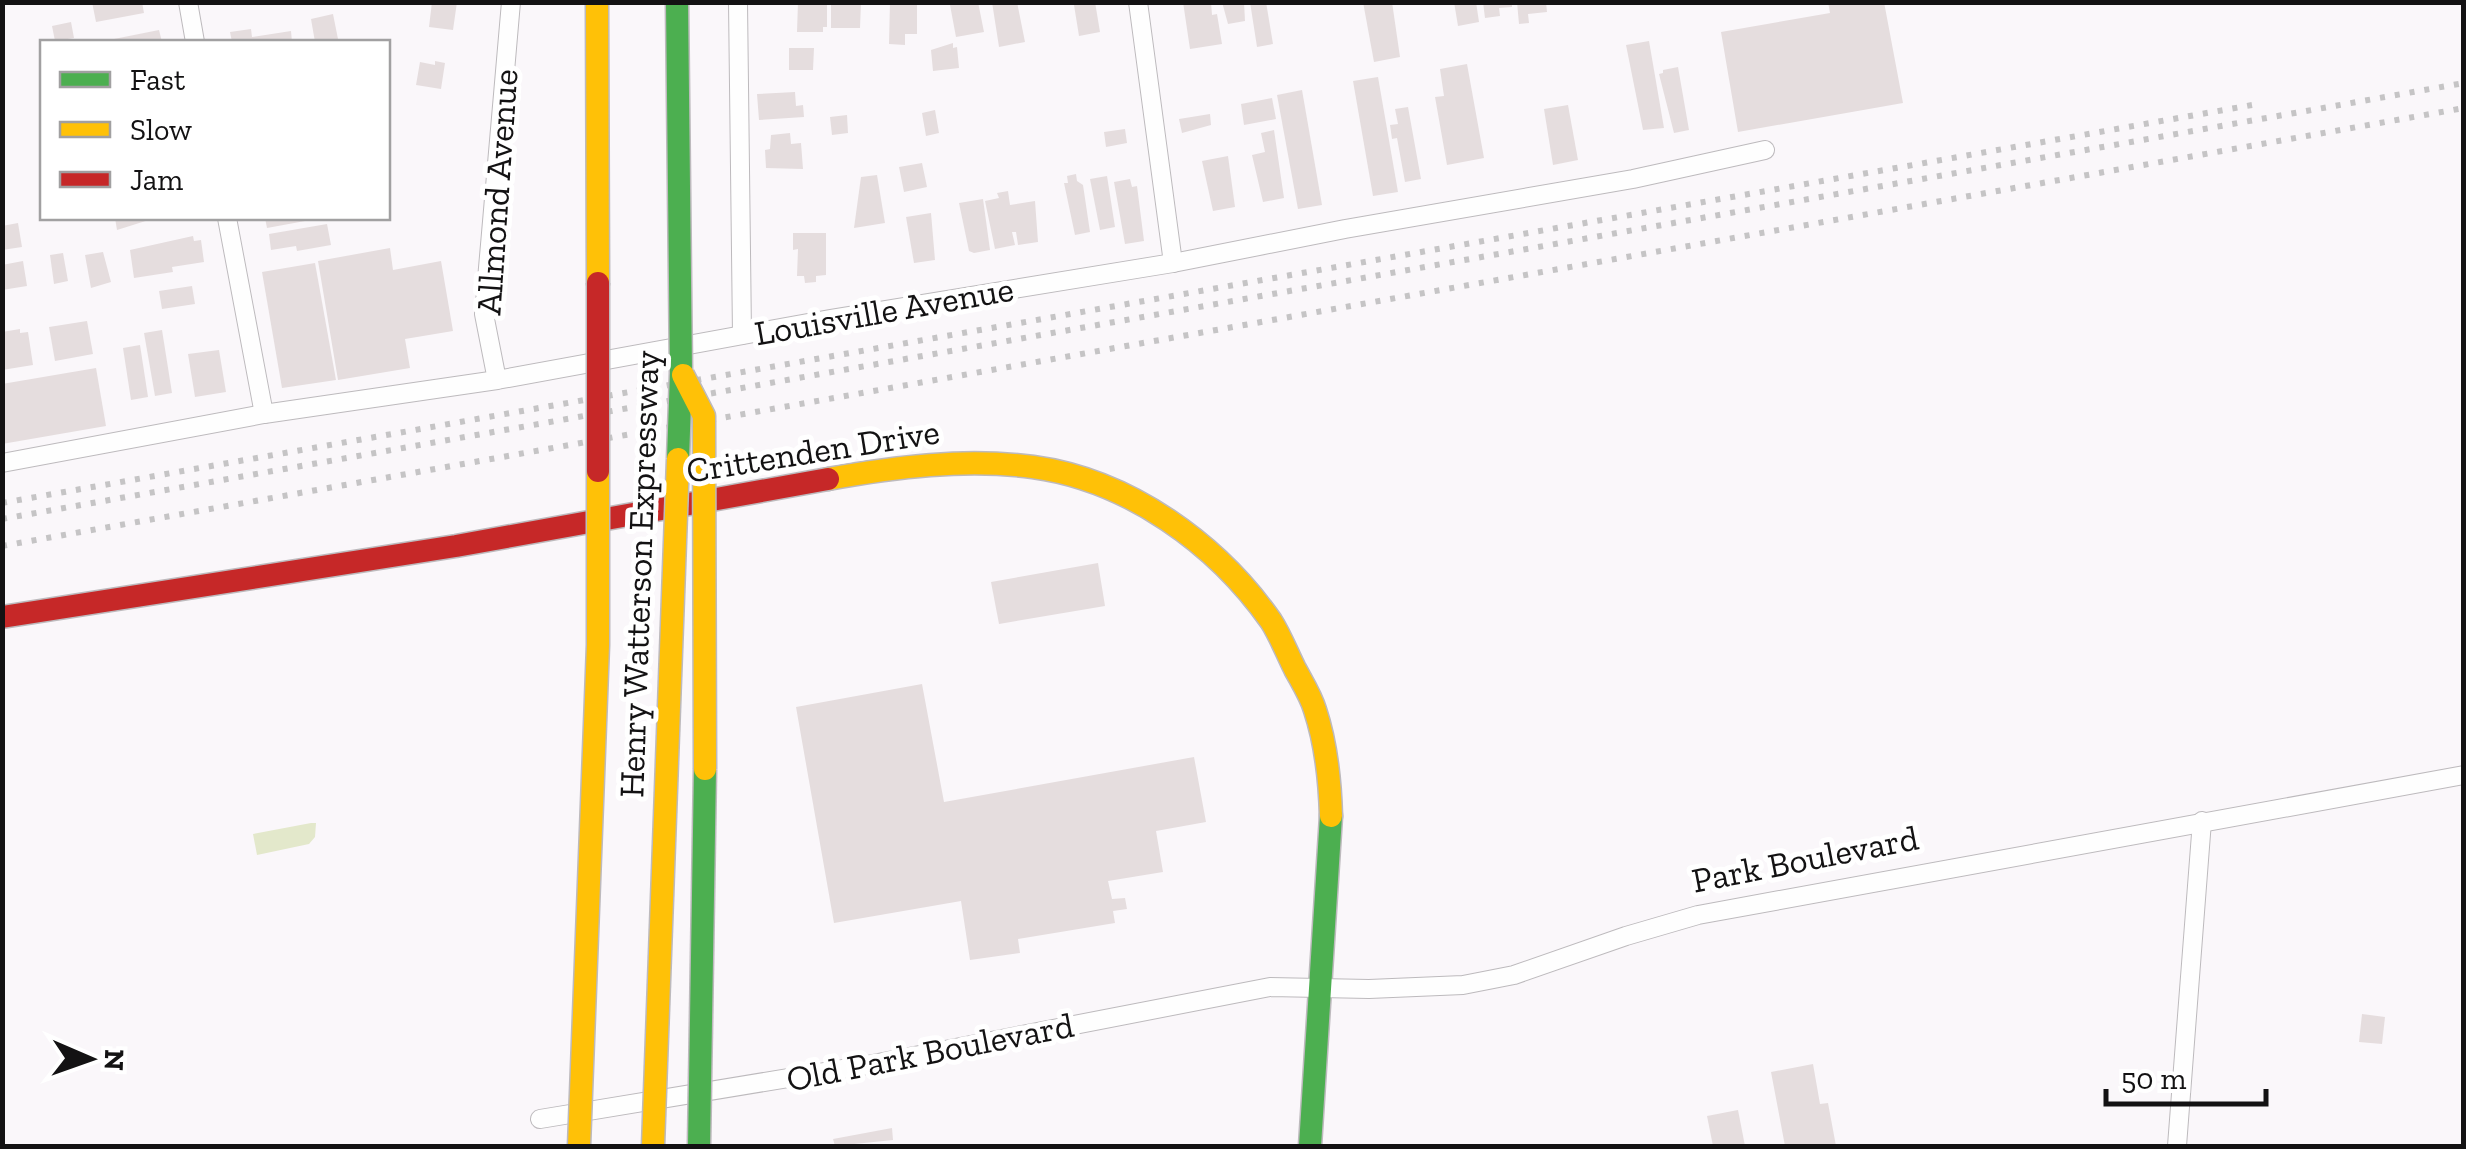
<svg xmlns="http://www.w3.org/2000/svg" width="2466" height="1149" font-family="'Zilla Slab',serif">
<rect width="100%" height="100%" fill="#faf7fa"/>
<!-- green -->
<polygon fill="#e3e8cb" points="311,823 316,823 315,837 309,844 257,855 253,834"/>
<!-- building -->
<g fill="#e5ddde">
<polygon points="92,2 142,2 144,13 96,22"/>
<polygon points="432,2 457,2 453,30 429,27"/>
<polygon points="798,2 827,2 827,27 823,27 823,32 797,32"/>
<polygon points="831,2 861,2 860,28 831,28"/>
<polygon points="890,2 917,2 917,34 905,34 905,45 889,44"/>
<polygon points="959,2 978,2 984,32 956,37 950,5"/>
<polygon points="992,2 1017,2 1025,42 999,47"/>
<polygon points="1095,2 1100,32 1079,36 1074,5"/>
<polygon points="1183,2 1211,2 1212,15 1217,14 1222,44 1190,49"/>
<polygon points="1222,2 1244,2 1245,21 1228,24"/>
<polygon points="1250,2 1266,2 1273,44 1257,47"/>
<polygon points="1363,2 1392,2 1400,57 1374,62"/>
<polygon points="1454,2 1476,2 1479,22 1458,26"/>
<polygon points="1483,2 1512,2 1512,7 1499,8 1500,16 1485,18"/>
<polygon points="1517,2 1546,2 1547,12 1528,14 1529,23 1519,24"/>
<polygon points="1828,2 1884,2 1903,103 1738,132 1721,32 1830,13"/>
<polygon points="333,14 338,39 315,42 311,19"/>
<polygon points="71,22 74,38 55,41 52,26"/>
<polygon points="251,29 252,37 291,31 292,42 232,42 230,32"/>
<polygon points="159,30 162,42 104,42 104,41"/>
<polygon points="1649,41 1664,128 1643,130 1626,45"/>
<polygon points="953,43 953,48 957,47 959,68 933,71 931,50"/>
<polygon points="789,48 814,48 813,70 789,70"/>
<polygon points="435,61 445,63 441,89 416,85 420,62 435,65"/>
<polygon points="1467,64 1484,158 1447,165 1435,97 1444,96 1440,69"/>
<polygon points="1678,67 1689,130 1674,133 1659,74 1663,73 1663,70"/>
<polygon points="1378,77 1398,192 1373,196 1353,81"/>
<polygon points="1302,90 1322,205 1298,209 1277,95"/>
<polygon points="795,92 796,106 803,105 804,117 759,120 757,94"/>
<polygon points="1272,98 1276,119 1244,125 1241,104"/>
<polygon points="1568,105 1578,160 1553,165 1544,109"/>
<polygon points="1408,107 1421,179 1405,182 1397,138 1392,139 1390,125 1398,124 1395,109"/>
<polygon points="935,110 939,133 926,136 922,113"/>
<polygon points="1210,114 1211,125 1182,133 1179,119"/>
<polygon points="847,115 848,133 832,135 830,117"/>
<polygon points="1125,129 1127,143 1106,147 1104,132"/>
<polygon points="1274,130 1284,198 1263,202 1252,155 1265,152 1261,133"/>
<polygon points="790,133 791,144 801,143 803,169 766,168 765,150 770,149 771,135"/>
<polygon points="1228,156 1235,207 1213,211 1202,161"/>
<polygon points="922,163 927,187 904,192 899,167"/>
<polygon points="1076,174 1077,181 1083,185 1090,232 1075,235 1064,183 1068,183 1067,176"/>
<polygon points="877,175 885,223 854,228 861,177"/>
<polygon points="1107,176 1115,227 1100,230 1090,179"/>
<polygon points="1130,179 1132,187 1137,186 1144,241 1125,244 1114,182"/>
<polygon points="1008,191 1010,205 1035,201 1038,242 1018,245 1016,232 1012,232 1015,245 995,249 985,201 999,198 997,193"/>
<polygon points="983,199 990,250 974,253 969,251 959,203"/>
<polygon points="931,213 935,260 914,263 906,217"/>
<polygon points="115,218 152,218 152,219 117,230"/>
<polygon points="265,218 316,218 316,219 267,228"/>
<polygon points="18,223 22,247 2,250 2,226"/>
<polygon points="327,224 331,245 297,251 296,246 271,250 269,234"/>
<polygon points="793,233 826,233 826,275 816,276 816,282 805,283 804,276 797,276 798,249 793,250"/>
<polygon points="193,236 194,241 201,240 204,262 172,267 173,272 134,278 130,250"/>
<polygon points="390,248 393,270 441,261 453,331 405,339 410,368 338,380 318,261"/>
<polygon points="103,252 111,282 91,288 85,255"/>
<polygon points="63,253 68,281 54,284 50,255"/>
<polygon points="23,261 27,286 2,290 2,265"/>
<polygon points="315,263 336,380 282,388 262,272"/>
<polygon points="192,286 195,304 162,309 159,291"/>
<polygon points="87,321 93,354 55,361 49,327"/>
<polygon points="20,329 20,333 28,332 33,365 2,370 2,332"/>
<polygon points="162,330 172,393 155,396 144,333"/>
<polygon points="140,345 148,397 131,400 123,348"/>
<polygon points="219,350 226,392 195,397 188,354"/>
<polygon points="96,368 106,426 2,444 2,384"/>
<polygon points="1098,563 1105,606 999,624 991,582"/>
<polygon points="922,684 944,802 1194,757 1206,822 1156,831 1163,872 1108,881 1112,899 1125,898 1127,909 1113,911 1115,923 1018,939 1020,953 970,960 961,901 834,923 796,707"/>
<polygon points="2362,1014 2385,1017 2382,1044 2359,1042"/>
<polygon points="1813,1064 1820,1104 1828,1103 1836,1146 1785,1146 1771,1072"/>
<polygon points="1738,1110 1745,1146 1713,1146 1707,1116"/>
<polygon points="892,1128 893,1140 835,1146 833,1139"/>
</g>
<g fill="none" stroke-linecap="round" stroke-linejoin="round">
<defs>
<g id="street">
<polyline points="188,2 195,42"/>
<polyline points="738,2 742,335"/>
<polyline points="1138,2 1173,263"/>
<polyline points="227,218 264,414"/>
<polyline points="497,380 484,314 511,2"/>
<polyline points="2,463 264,414 497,380 830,319 1173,263 1345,229 1633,179 1765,150"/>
<polyline points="540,1119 873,1064 1270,987 1369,989 1463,985 1514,975 1626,936 1698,915 2464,775"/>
<polyline points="2177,1146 2202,821"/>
</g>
<polyline id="fast" points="1310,1146 1331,816"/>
<g id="slow">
<polyline points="597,2 598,283"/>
<path d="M828,479C895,467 965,458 1033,467C1129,480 1217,544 1271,621C1280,635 1287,653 1295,669C1302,682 1311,696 1315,710C1326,743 1330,781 1331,816"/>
</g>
<polyline id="jam" points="2,617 456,546 828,479"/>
</defs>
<!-- street casing -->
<use href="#street" stroke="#bdbabd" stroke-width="20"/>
<!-- fast casing -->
<use href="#fast" stroke="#bdbabd" stroke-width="25"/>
<!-- slow casing -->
<use href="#slow" stroke="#bdbabd" stroke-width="25"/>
<!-- jam casing -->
<use href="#jam" stroke="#bdbabd" stroke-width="25"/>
<!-- street -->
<use href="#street" stroke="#fefefe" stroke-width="18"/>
<!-- fast -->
<use href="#fast" stroke="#4caf50" stroke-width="22"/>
<!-- slow -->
<use href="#slow" stroke="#ffc107" stroke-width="22"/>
<!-- jam -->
<use href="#jam" stroke="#c62828" stroke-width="22"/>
<!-- rail -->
<g stroke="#c5c4c5" stroke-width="6" stroke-dasharray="5 10" stroke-linecap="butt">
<polyline points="2,503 2252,105"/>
<polyline points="2,519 2464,83"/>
<polyline points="2,546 2464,108"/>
</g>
<defs>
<g id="fast-bridge">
<polyline points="677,2 681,373 678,459"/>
<polyline points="699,1146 705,769"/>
</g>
<g id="slow-bridge">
<polyline points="683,375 704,416 705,769"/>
<polyline points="579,1146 598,645 598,471"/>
<polyline points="653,1146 678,459"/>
</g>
<polyline id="jam-bridge" points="598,283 598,471"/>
</defs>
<!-- fast-bridge casing -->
<use href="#fast-bridge" stroke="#bdbabd" stroke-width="25" stroke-linecap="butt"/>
<!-- slow-bridge casing -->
<use href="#slow-bridge" stroke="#bdbabd" stroke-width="25" stroke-linecap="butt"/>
<!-- jam-bridge casing -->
<use href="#jam-bridge" stroke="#bdbabd" stroke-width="25" stroke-linecap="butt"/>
<!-- fast-bridge -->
<use href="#fast-bridge" stroke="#4caf50" stroke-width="22"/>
<!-- slow-bridge -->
<use href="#slow-bridge" stroke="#ffc107" stroke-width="22"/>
<!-- jam-bridge -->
<use href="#jam-bridge" stroke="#c62828" stroke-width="22"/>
</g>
<g text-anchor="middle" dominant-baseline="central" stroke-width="10" stroke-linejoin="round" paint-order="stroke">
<!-- street labels -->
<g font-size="35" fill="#131213" stroke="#fff">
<text transform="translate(497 192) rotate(-86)">Allmond Avenue</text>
<text transform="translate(884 311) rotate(-10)">Louisville Avenue</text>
<text transform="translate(813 451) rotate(-9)">Crittenden Drive</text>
<text transform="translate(639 574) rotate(-88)">Henry Watterson Expressway</text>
<text transform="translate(1805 859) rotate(-11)">Park Boulevard</text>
<text transform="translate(930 1052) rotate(-11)">Old Park Boulevard</text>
</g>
</g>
<!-- border -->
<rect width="2466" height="1149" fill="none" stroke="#131213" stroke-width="10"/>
<!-- legend -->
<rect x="40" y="40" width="350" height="180" fill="#ffffff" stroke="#a1a0a1" stroke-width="2.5"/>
<rect x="60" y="72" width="50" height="15" fill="#4caf50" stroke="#a1a0a1" stroke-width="2.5"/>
<text x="130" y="90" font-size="30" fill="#131213">Fast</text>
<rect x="60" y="122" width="50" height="15" fill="#ffc107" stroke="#a1a0a1" stroke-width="2.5"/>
<text x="130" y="140" font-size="30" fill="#131213">Slow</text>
<rect x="60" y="172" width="50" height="15" fill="#c62828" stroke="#a1a0a1" stroke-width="2.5"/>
<text x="130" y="190" font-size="30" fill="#131213">Jam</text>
<!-- north arrow -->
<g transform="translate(90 1059) rotate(92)" stroke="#ffffff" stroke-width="8" paint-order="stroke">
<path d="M0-8L18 38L0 25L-18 38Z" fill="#131213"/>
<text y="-15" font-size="28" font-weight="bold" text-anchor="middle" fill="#131213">N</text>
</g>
<!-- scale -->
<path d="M2106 1089v15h160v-15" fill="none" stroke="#131213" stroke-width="5"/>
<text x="2121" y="1089" font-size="30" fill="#131213" stroke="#ffffff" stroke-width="8" paint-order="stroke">50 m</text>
</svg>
